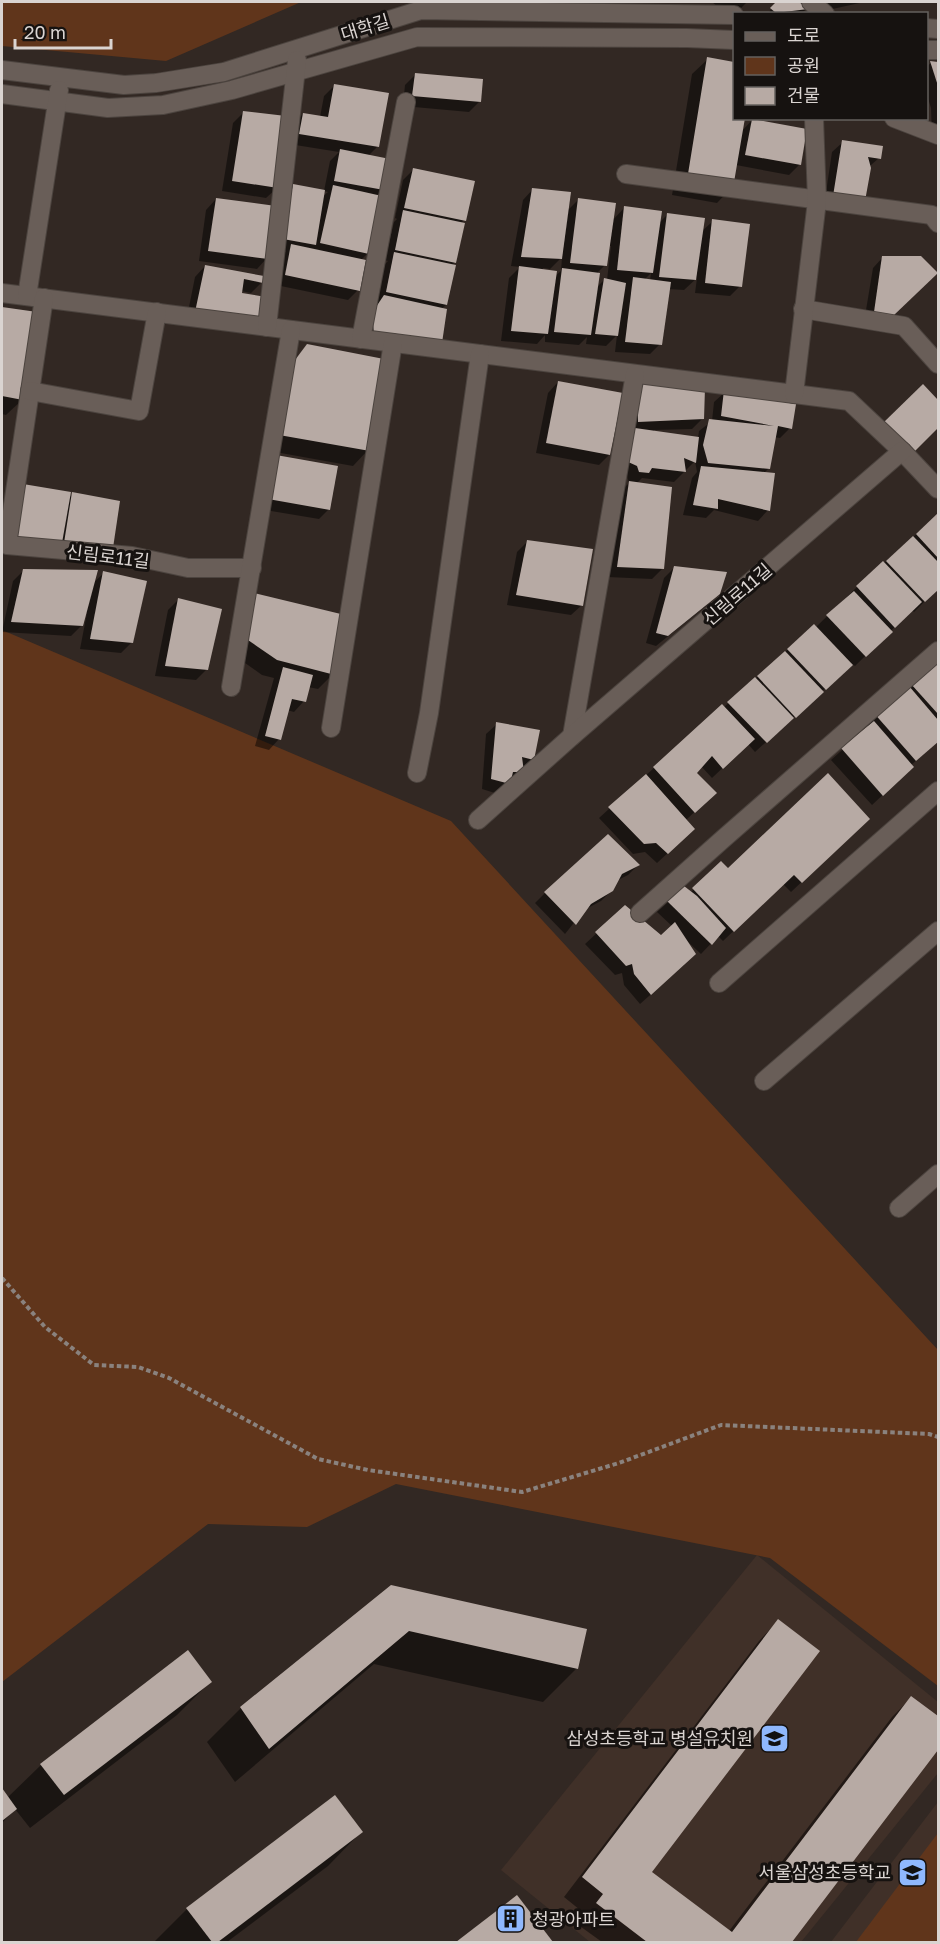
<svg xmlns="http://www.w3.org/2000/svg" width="940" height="1944" font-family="'Golos Text','Noto Sans KR',sans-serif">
<rect width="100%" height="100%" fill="#322823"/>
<!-- built -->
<g fill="#403028">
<polygon points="757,1555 938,1702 938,1773 801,1942 590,1942 501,1870"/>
<polygon points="938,1802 938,1942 831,1942"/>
</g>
<!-- green -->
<g fill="#60351b">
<polygon points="2,2 301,2 166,61 2,46"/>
<polygon points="2,630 451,821 938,1350 938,1686 770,1558 396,1484 307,1527 208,1524 2,1682"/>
<polygon points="938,1833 938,1942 856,1942"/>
</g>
<!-- shadow -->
<g fill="#0007" fill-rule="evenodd">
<polygon points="712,2 747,2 731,18"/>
<polygon points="778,2 797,2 806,9 802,13 767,14"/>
<polygon points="805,2 864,2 810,14 807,14"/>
<polygon points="708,59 734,64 734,118 742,131 752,120 805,131 799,165 789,175 736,165 732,187 717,203 672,195 692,74"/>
<polygon points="931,63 938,63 938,133 932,137 931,108 926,92 926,67"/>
<polygon points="415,75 479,102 469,112 403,106 405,85"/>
<polygon points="334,86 377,147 368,156 383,190 376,196 368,253 361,260 358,290 348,300 276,285 281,256 286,251 274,249 283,196 293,186 322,197 328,192 324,191 330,161 339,152 289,144 293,124 303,114 320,117 324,96"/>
<polygon points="243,113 277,188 266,198 222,191 233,123"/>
<polygon points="843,142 879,158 824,206 832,152"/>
<polygon points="413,170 464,220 461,223 455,262 451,266 446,305 441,309 364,344 374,308 378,303 376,302 385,264 388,261 385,260 394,222 397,219 395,218 403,180"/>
<path d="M533,189L567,211L578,200L612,221L624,208L659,223L667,215L701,232L713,221L740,286L730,296L695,293L697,278L684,290L668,289L660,344L650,354L615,352L617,335L606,346L586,344L587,337L579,345L545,342V335L537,344L501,341L509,278L520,267L511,266L523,200ZM608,246H611L607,280L605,279L596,288L598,272L605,265ZM562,257L561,271L554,277L542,271L543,268L550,269ZM651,273L650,281L644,280Z"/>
<polygon points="216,199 267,258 257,269 199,261 206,210"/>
<polygon points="883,257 936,273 864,322 873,268"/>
<polygon points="205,266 261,283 251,293 241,291 186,322 195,277"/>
<polygon points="2,309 36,314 22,400 6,415 2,414"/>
<polygon points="308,346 368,450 353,466 264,450 297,360 294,360"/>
<polygon points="558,382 609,455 599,465 536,453 548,393"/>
<polygon points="725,392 790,428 780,438 774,437 769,468 763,474 768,510 758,521 714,510 706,518 683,515 692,478 697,472 695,461 674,482 642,478 637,483 663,568 652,579 607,577 619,493 629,483 627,476 616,472 629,393 702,419 692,429 654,430 654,432 698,438 699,431 712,421 714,402"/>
<polygon points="266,467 329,509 319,519 259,509"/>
<polygon points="73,494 118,502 55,553 68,498"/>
<polygon points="938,515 938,588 914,612 912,610 855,666 852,664 755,752 748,744 712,778 701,766 695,773 704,803 686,820 683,839 657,863 645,852 633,854 599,818 722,706 723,708 814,626 816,627 857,587"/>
<polygon points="527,542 582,605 571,615 507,605 517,552"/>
<polygon points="674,568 708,604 656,646 646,643 664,578"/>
<polygon points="24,570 93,583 104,573 132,642 121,653 80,649 87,613 85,612 81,626 71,636 2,632 13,581"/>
<polygon points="178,600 206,670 196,680 155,676 168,610"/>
<polygon points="240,610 333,674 318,689 308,687 304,701 294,712 287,710 279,739 269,750 255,746 274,678 262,675 231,653"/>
<polygon points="938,662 938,742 911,765 902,777 872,805 831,760 868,727 864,723"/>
<polygon points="497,724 533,760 498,794 482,789 486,734"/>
<polygon points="858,829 791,892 783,884 723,941 718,936 701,954 687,941 684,965 640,1004 624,985 622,973 615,975 585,944 625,907 661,937 673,927 657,912 684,888 690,893 721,863 728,871"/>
<polygon points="638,865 628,875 616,881 612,890 601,901 584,910 565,934 535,903 545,893"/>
<polygon points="391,1587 577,1668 543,1702 374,1664 235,1782 207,1742 241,1708"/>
<polygon points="778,1621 650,1872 729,1931 892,1717 911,1698 938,1718 938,1748 790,1942 602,1942 577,1924 585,1914 564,1897 759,1641"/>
<polygon points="210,1682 177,1715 30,1828 15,1809 2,1823 2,1791 7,1798 41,1765"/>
<polygon points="361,1832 328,1866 227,1942 154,1942 187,1909"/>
<polygon points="516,1897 551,1942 459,1942"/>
</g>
<!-- building -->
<g fill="#b7aaa4">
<polygon points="776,2 799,2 808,9 776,13 770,8"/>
<polygon points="707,57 734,62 734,118 745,118 733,188 687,180"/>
<polygon points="930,61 938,62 938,86"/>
<polygon points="415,73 483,79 481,102 412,96"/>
<polygon points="334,84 389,93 379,147 299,134 303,113 328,117"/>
<polygon points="243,111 286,116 278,188 232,181"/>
<polygon points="752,119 807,129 801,165 745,155"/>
<polygon points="842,140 883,146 881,159 868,157 871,168 865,201 833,196"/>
<polygon points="340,149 390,159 384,190 334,181"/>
<polygon points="413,168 475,181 466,221 404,208"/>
<polygon points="293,184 325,190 316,245 283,239"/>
<polygon points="333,185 382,196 369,254 320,243"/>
<polygon points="532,188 571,192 562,259 521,257"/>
<polygon points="216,198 276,206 268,259 208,251"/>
<polygon points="578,198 616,203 607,266 570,263"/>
<polygon points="624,206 662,211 653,273 617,270"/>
<polygon points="403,210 465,223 456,263 395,250"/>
<polygon points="667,213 705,218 696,280 659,277"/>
<polygon points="712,219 750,224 742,287 705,283"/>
<polygon points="291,244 366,260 360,291 285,275"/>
<polygon points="394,252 456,265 447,305 386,292"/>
<polygon points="882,256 921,256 938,273 893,316 874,312"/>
<polygon points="205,265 264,276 263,283 244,279 242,293 266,297 263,322 195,312"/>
<polygon points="519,266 557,271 548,334 511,331"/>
<polygon points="562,268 600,273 591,335 554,332"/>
<polygon points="633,277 671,282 662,345 625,342"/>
<polygon points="604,278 626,283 618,336 595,334"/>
<polygon points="384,295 447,309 442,343 374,334 372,313"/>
<polygon points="2,307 37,312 23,400 2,396"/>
<polygon points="307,344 384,359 370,451 279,435 292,364"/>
<polygon points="558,381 623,393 610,455 546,443"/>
<polygon points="638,381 705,387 704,419 638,422"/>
<polygon points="923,384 938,400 938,428 912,454 883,423"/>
<polygon points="724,390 797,398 792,429 778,426 770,469 708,463 703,445 709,419 774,426 721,416"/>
<polygon points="635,428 699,437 696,463 684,458 686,472 652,468 649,473 639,472 637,466 626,461"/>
<polygon points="276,455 338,466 330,510 268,499"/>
<polygon points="701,466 775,473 770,511 718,499 718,509 693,505"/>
<polygon points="629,481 672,487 664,569 617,567"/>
<polygon points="23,484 71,492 62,543 14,538"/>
<polygon points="72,492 120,501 113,548 64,543"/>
<polygon points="938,513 938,558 916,534"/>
<polygon points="913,536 938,562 938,590 925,602 886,561"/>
<polygon points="527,540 593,549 583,606 516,595"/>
<polygon points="883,561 922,602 895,628 856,586"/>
<polygon points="674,566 727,572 720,594 668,636 656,633"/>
<polygon points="23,569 98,570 83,626 11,622"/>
<polygon points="103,571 147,581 133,643 90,639"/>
<polygon points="854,591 893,632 866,657 826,615"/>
<polygon points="254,593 345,615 335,675 277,660 245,638"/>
<polygon points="178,598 222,609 208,670 165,666"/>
<polygon points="814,624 853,665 826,690 787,649"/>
<polygon points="785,651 824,692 796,718 757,676"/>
<polygon points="938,660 938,714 911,684"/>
<polygon points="283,667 313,675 306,702 292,699 281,740 265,736"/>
<polygon points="755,677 794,718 767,743 727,702"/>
<polygon points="909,686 938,720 938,742 916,761 873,712"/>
<polygon points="722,704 755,739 723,769 712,756 697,773 717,793 695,813 653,767"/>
<polygon points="874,721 914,767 883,796 841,748"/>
<polygon points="496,722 540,730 534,760 522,757 524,772 513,772 510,784 491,779"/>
<polygon points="828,773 870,819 802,883 794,875 734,932 692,888 721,861 728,868"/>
<polygon points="646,774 695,829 668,854 656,843 644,844 608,807"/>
<polygon points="608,834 640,865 622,874 613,891 591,904 576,925 544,892"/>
<polygon points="684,886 697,896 726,928 712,945 666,900"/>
<polygon points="625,905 661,935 675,922 696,954 651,995 634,974 632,964 626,966 595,932"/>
<polygon points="391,1585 587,1629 578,1669 409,1631 269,1749 240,1707"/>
<polygon points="778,1619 820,1651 652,1872 732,1932 911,1696 938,1716 938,1750 792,1942 647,1942 596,1903 603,1894 582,1877"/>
<polygon points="188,1650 212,1682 64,1795 40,1764"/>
<polygon points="2,1788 17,1809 2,1821"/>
<polygon points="335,1795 363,1832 218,1942 212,1942 186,1908"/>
<polygon points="517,1895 553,1942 456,1942"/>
</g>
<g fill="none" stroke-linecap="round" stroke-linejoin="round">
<defs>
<g id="minor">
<polyline points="811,2 825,14"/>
<polyline points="926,28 938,29"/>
<polyline points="926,50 938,50"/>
<polyline points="2,70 124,85 156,83 224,72 421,10 734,15"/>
<polyline points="2,94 108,108 163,105 232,90 417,37 687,38 734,40"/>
<polyline points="894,118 938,135"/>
<polyline points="626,174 932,215 938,223"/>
<polyline points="2,293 849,401 902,451 938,489"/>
<polyline points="27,296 59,90"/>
<polyline points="44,298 7,545 132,556 188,568 252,568"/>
<polyline points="803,309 904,326 938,364"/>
<polyline points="267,327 297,60"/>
<polyline points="361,339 406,102"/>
<polyline points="30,391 139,411 157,312"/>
<polyline points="794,394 817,201 814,118"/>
<polyline points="231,687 291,330"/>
<polyline points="331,728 393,343"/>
<polyline points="572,736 635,374"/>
<polyline points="417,773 429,713 480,354"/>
<polyline points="478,820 572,736 902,451"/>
<polyline points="640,913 723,839 938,651"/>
<polyline points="719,983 938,791"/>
<polyline points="764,1081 938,931"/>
<polyline points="899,1208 938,1174"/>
</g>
</defs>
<!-- minor casing -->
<use href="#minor" stroke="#4c443f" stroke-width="20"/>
<!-- path -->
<polyline stroke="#8a827e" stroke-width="4" stroke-dasharray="4.5 3" stroke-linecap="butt" points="2,1278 45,1327 94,1365 138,1367 169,1378 318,1459 368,1470 522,1492 619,1463 721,1425 929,1434 938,1437"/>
<!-- minor -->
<use href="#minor" stroke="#695e58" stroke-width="18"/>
</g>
<!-- icons -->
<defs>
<symbol id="school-square" viewBox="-11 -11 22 22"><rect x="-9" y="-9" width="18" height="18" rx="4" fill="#8fb8fd" stroke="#161210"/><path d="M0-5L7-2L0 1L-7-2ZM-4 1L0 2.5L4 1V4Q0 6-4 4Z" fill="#111"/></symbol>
<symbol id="building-square" viewBox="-11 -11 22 22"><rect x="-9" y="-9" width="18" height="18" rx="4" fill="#8fb8fd" stroke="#161210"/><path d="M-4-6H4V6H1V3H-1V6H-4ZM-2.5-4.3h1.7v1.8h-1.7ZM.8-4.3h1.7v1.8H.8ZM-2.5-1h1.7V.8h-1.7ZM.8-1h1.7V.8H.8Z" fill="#111"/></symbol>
</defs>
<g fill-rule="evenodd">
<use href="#school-square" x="758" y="1722" width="33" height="33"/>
<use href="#school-square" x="896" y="1856" width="33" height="33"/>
<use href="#building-square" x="494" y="1902" width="33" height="33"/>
</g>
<g text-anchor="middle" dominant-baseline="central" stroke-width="6" stroke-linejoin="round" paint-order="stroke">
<!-- street labels -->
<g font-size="18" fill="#dad4d1" stroke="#161210">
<text transform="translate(365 27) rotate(-17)">대학길</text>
<text transform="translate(108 556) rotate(7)">신림로11길</text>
<text transform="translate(737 594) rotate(-41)">신림로11길</text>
</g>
<!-- poi labels -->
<g font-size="18" fill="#dad4d1" stroke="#161210" text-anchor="end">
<text x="753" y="1738">삼성초등학교 병설유치원</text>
<text x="891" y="1872">서울삼성초등학교</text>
<text x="532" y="1919" text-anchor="start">청광아파트</text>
</g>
</g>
<!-- border -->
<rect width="940" height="1944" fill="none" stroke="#dad4d1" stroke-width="6"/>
<!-- legend -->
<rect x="733" y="12" width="195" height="108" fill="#161210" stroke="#64605d" stroke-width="1.5"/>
<rect x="745" y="32" width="30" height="9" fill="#695e58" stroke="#64605d" stroke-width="1.5"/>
<text x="787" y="42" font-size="18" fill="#dad4d1">도로</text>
<rect x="745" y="57" width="30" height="18" fill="#60351b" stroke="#64605d" stroke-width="1.5"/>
<text x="787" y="72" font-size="18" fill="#dad4d1">공원</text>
<rect x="745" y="87" width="30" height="18" fill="#b7aaa4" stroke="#64605d" stroke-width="1.5"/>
<text x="787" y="102" font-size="18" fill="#dad4d1">건물</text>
<!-- scale -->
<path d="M15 39v9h96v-9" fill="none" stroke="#dad4d1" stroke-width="3"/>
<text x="24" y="39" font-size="18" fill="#dad4d1" stroke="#161210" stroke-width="4.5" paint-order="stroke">20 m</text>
</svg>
